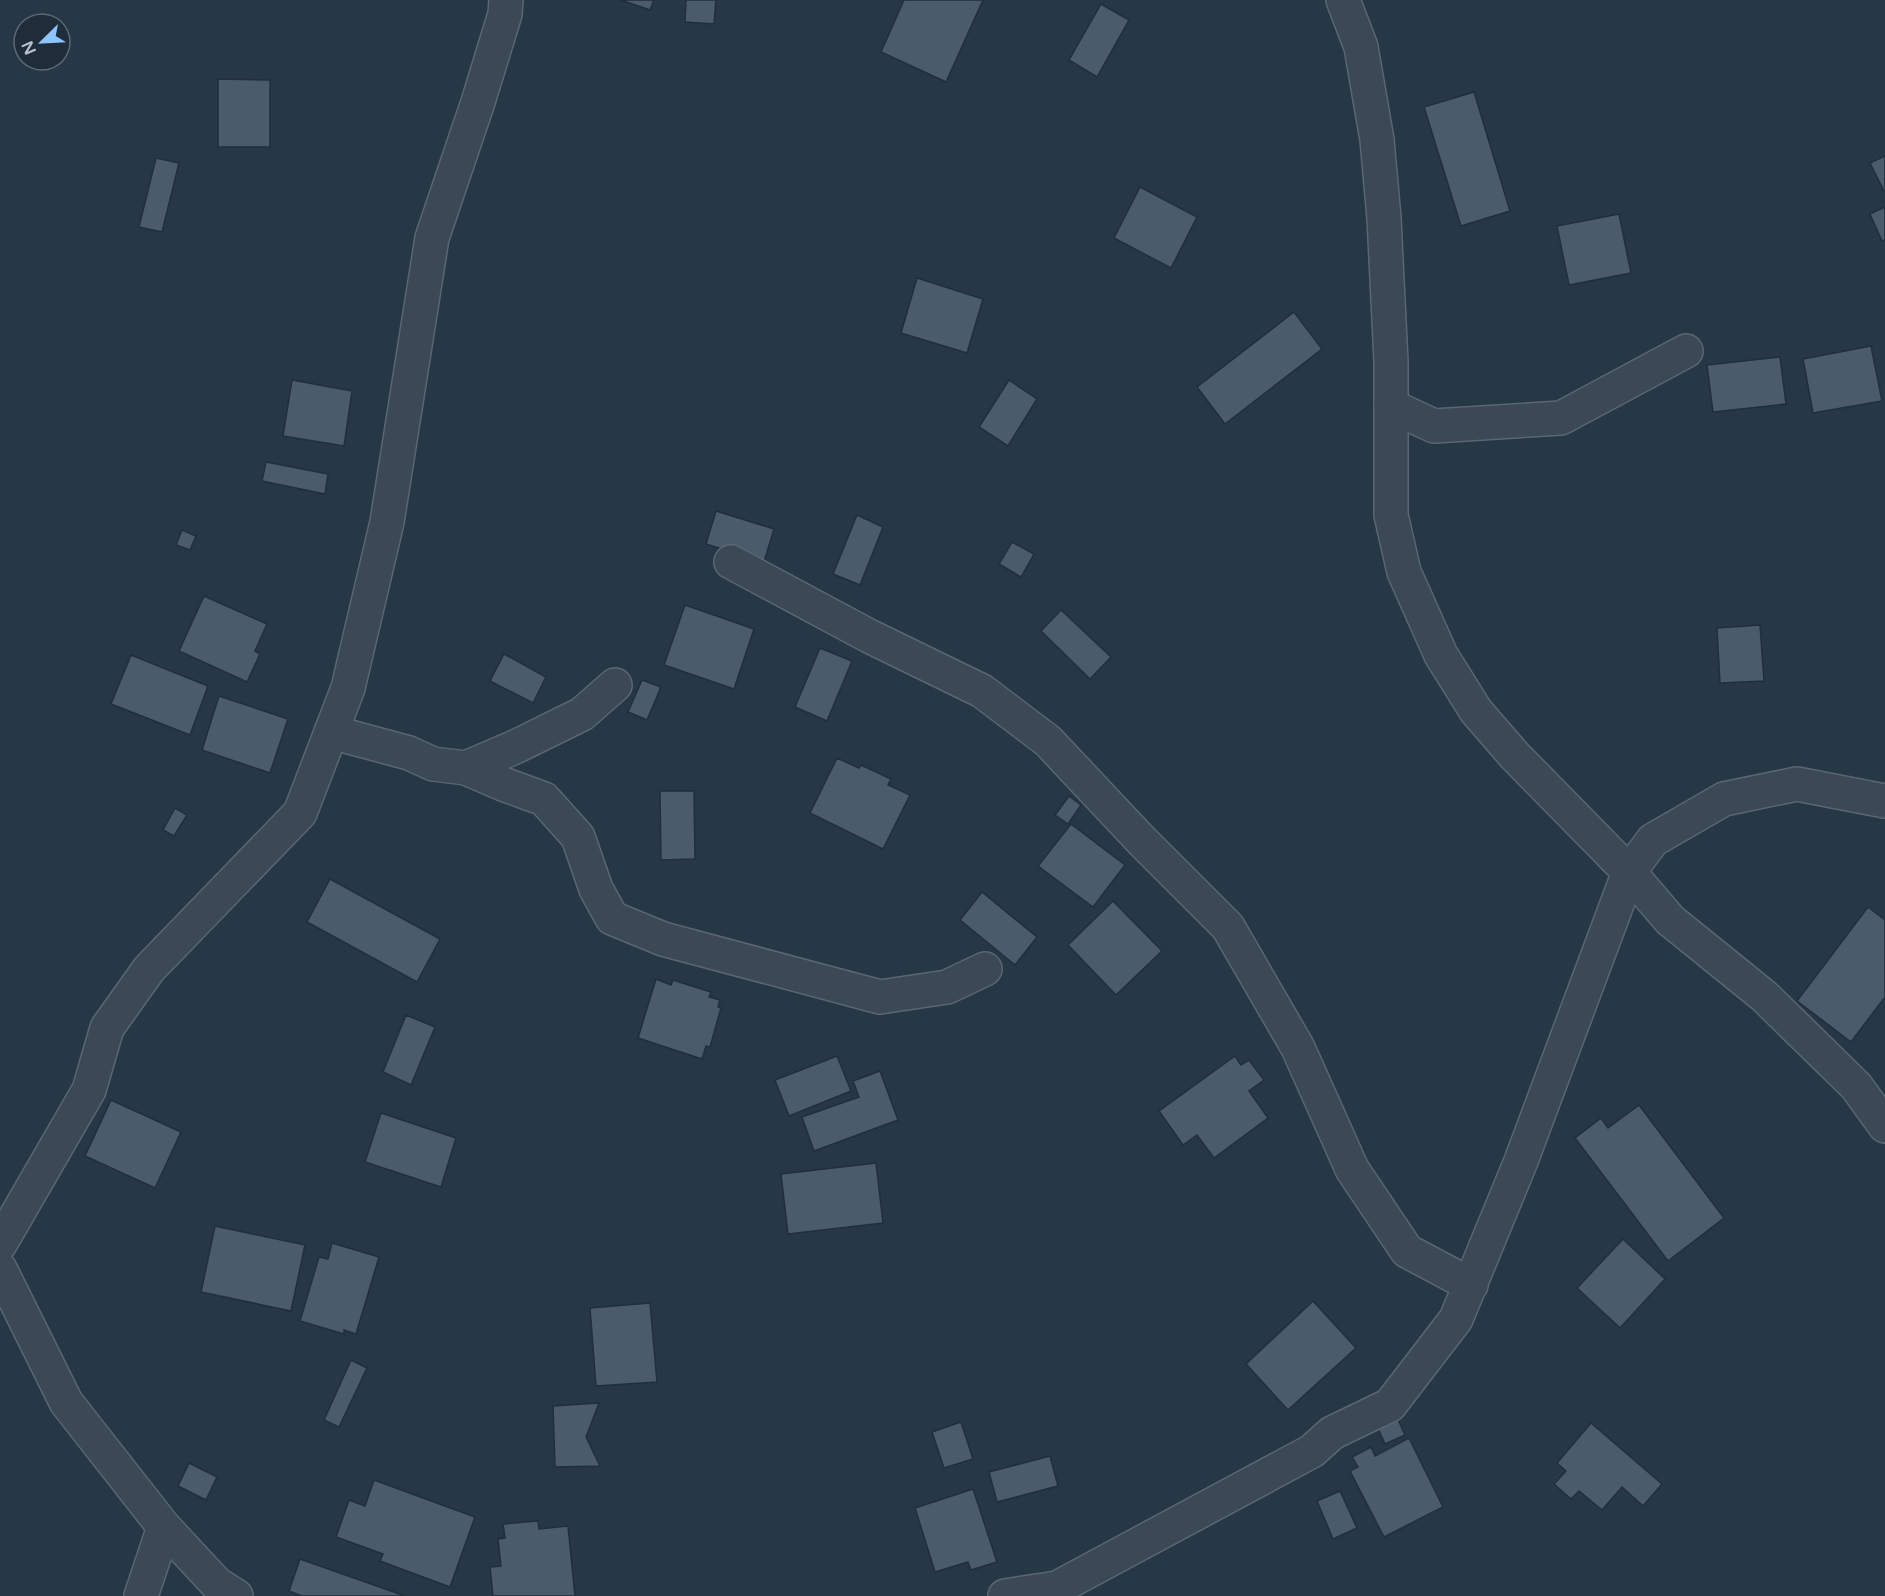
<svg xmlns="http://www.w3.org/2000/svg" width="1885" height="1596" font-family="'Varela Round',sans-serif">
<rect width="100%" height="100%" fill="#263746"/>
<!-- building -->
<g fill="#4a5b6c" stroke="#212f3d" stroke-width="1.5">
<polygon points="621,0 654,0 650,10"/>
<polygon points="686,0 716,0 714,24 685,22"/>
<polygon points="904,0 983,0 946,82 881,52"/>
<polygon points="1101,4 1129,20 1097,77 1069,60"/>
<polygon points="218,79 270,80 270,147 218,147"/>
<polygon points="1474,92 1510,211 1461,226 1424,107"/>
<polygon points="1885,156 1885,190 1884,191 1870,163"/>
<polygon points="156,158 179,163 162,232 139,227"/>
<polygon points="1140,187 1197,217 1171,268 1114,238"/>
<polygon points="1885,207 1885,240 1882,241 1870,214"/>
<polygon points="1619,214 1631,273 1569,285 1557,226"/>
<polygon points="917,278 983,299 967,353 901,333"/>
<polygon points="1294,312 1322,349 1225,424 1197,387"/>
<polygon points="1871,346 1882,401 1813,413 1803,359"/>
<polygon points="1780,357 1786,404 1713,412 1707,365"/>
<polygon points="292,380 352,391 344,446 283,436"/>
<polygon points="1009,380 1037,399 1008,446 979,427"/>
<polygon points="266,462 328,474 325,494 262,481"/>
<polygon points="716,511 774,529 764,562 706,544"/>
<polygon points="857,515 883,527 860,585 833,574"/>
<polygon points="182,530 196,536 190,550 176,545"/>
<polygon points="1012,542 1034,554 1021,577 999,564"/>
<polygon points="204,596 267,624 255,651 260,654 247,682 179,651"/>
<polygon points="685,605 754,629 734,689 664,665"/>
<polygon points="1061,610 1111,657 1090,679 1041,631"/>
<polygon points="1760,625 1764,681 1720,683 1717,628"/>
<polygon points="820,648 852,661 827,721 795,707"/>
<polygon points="504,654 546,677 533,703 490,681"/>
<polygon points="131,655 208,686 190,735 111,704"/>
<polygon points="642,680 661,687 647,720 628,712"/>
<polygon points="219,696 288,719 270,773 202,750"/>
<polygon points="837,758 859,768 861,765 891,779 888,785 910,795 883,849 810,813"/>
<polygon points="660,791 694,791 695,859 661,860"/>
<polygon points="1069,796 1081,805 1068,824 1055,815"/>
<polygon points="175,808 187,815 174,836 163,830"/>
<polygon points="1071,824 1125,865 1093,907 1038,866"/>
<polygon points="330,879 440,939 417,982 307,922"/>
<polygon points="982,892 1037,937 1015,965 960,920"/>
<polygon points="1113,901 1162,951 1116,995 1068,945"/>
<polygon points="1868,907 1885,920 1885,997 1851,1042 1797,1001"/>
<polygon points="656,979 671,985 673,980 711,992 709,997 720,1000 718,1007 721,1008 710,1047 706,1046 702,1059 638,1038"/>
<polygon points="406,1015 435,1027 411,1085 383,1072"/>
<polygon points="837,1056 851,1091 789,1116 775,1080"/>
<polygon points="1235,1056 1241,1065 1249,1060 1264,1080 1249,1091 1268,1118 1214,1158 1197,1135 1183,1145 1159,1111"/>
<polygon points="880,1071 898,1120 814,1151 802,1117 859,1097 853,1081"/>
<polygon points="111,1100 181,1132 155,1188 85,1156"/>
<polygon points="1639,1105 1724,1218 1668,1261 1575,1138 1601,1118 1608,1128"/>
<polygon points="381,1113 456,1138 441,1187 365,1162"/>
<polygon points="876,1163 883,1223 788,1234 781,1174"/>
<polygon points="215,1226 305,1245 291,1311 201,1292"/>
<polygon points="1623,1239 1665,1279 1620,1328 1577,1288"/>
<polygon points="332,1243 379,1257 356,1334 344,1330 344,1334 300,1321 319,1257 328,1259"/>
<polygon points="1313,1301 1356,1348 1288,1410 1246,1364"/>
<polygon points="650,1303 657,1382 596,1386 590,1308"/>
<polygon points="351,1360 367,1368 339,1427 324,1420"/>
<polygon points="599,1403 586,1437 600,1466 555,1467 553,1406"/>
<polygon points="1395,1413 1405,1435 1385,1444 1375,1422"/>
<polygon points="961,1422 973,1459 944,1468 932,1432"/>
<polygon points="1591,1423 1662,1484 1643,1506 1622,1487 1602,1510 1579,1491 1571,1499 1554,1484 1566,1471 1557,1463"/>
<polygon points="1409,1438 1443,1507 1384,1537 1350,1471 1358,1467 1352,1457 1371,1447 1375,1456"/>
<polygon points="1050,1456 1058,1486 997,1502 989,1472"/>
<polygon points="189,1463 217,1477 206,1500 178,1486"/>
<polygon points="374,1480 475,1517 450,1587 380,1561 383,1554 336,1537 349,1500 365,1506"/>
<polygon points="973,1489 997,1562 971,1570 968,1562 935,1572 915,1508"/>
<polygon points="1340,1491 1357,1528 1333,1539 1317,1501"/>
<polygon points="538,1521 539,1529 568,1526 575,1596 493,1596 490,1567 501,1566 498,1539 505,1538 503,1524"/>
<polygon points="300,1559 405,1596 302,1596 289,1591"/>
</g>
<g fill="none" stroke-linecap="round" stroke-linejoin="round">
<defs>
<g id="minor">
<polyline points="1343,0 1361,47 1377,140 1384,218 1391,362 1391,515 1404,572 1441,655 1476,711 1515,756 1629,872 1670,920 1764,996 1856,1086 1885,1126"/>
<polyline points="1391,406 1434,426 1561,418 1686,351"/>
<polyline points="731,562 869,636 982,691 1048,741 1142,841 1228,927 1298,1048 1352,1169 1407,1251 1471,1285"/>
<polyline points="331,732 409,753 433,764 466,768 515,747 582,714 615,685"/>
<polyline points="466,768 503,784 544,799 578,837 596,889 612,918 663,939 880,997 947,987 985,969"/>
<polyline points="0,1244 89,1090 107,1028 149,969 300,813 348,688 387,522 432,238 478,102 505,14 506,0"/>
<polyline points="0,1269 66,1402 164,1527 217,1584 236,1596"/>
<polyline points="141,1596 164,1527"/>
<polyline points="1005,1596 1057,1588 1312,1451 1332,1433 1390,1405 1456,1319 1521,1161 1629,872 1653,840 1724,799 1797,784 1885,801"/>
</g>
</defs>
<!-- minor casing -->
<use href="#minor" stroke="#5a6672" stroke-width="36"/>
<!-- minor -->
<use href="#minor" stroke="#3b4855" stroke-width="33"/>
</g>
<!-- north arrow -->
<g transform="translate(42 42) rotate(246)"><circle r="28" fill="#1f2d3b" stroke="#5d6976" stroke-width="1.5"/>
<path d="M0-4.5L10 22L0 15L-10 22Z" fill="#8ec4fe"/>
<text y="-9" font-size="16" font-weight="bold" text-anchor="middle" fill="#b9c3ce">N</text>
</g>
</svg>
